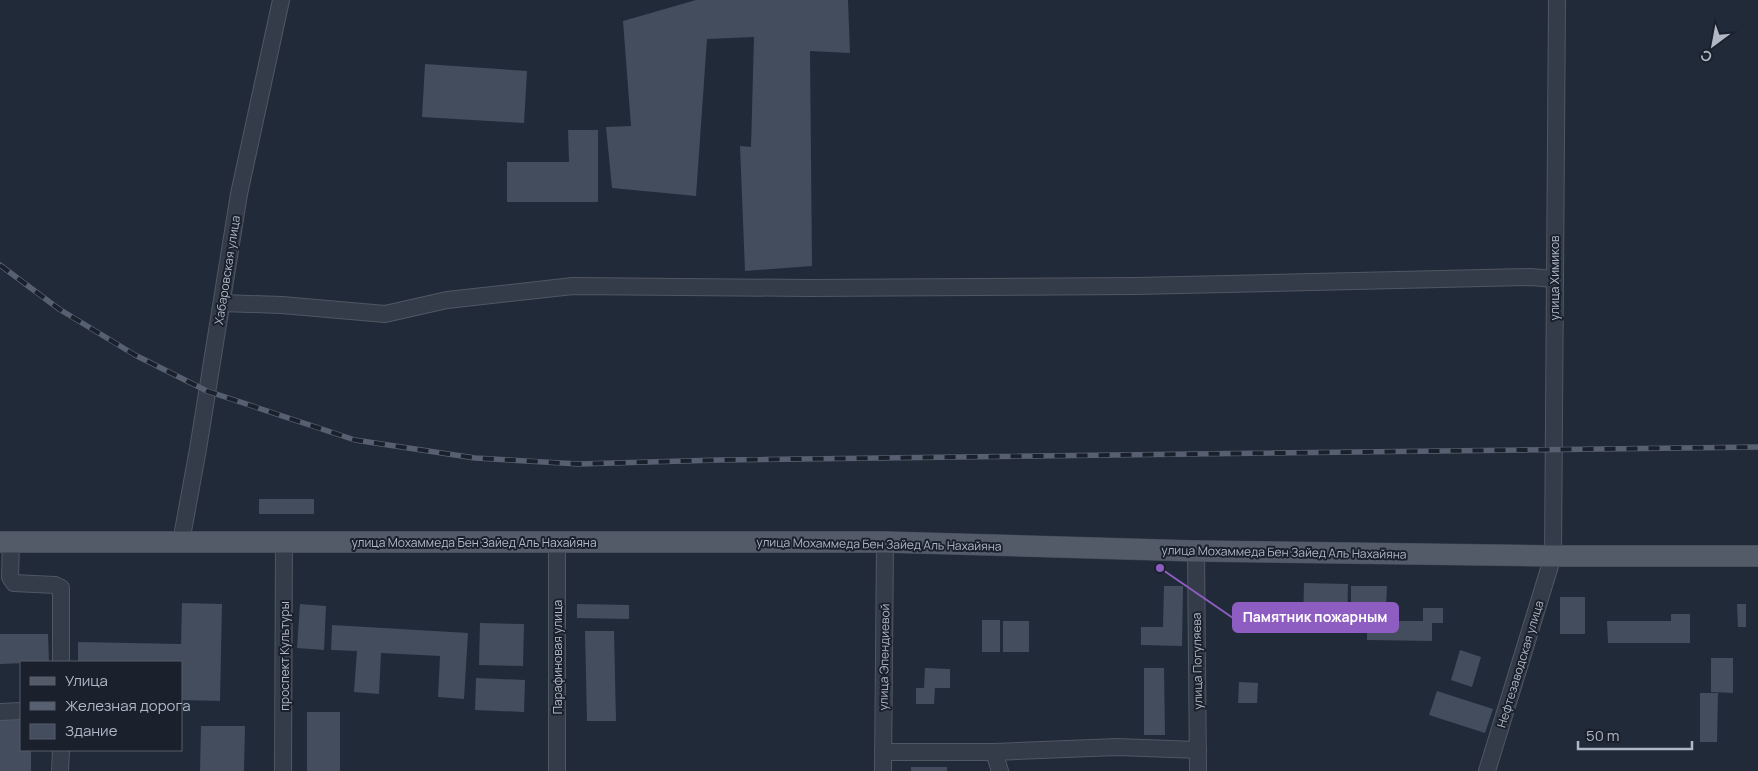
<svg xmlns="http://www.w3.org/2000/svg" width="1758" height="771" font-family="Manrope,sans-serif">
<rect width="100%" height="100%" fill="#212a38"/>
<!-- building -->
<g fill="#434d5d">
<polygon points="696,0 848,0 850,53 810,51 812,266 745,271 740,146 751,147 754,37 707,39 696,196 612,188 606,127 631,126 623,21"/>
<polygon points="425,64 527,71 524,123 422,117"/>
<polygon points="568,130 598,130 598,202 507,202 507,162 569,162"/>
<rect x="259" y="499" width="55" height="15"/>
<polygon points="1304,583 1348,584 1347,625 1303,624"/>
<polygon points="1164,586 1183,586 1182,646 1141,645 1141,627 1163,627"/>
<polygon points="1351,586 1387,586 1386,607 1351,606"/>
<rect x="1560" y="597" width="25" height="37"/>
<polygon points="182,603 222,604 220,701 181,700 181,662 78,662 78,642 181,644"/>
<polygon points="300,604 326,606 324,650 297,648"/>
<polygon points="577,604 629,605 629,619 577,618"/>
<polygon points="1737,604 1746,604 1746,627 1738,627"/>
<polygon points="1423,608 1443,608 1443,623 1432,623 1432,641 1367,640 1367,621 1423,621"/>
<rect x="1255" y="614" width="29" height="19"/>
<polygon points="1671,614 1690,614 1690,643 1608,643 1607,621 1671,621"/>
<rect x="982" y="620" width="18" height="32"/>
<rect x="1003" y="621" width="26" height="31"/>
<polygon points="480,623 524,624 523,666 479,665"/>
<polygon points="332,625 468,633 464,699 438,697 440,656 381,653 379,694 354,692 357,651 331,650"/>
<polygon points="585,631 614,631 616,721 587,721"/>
<polygon points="0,634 48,634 49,662 0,664"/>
<polygon points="1460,650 1481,657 1472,687 1451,680"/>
<polygon points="1711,658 1733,658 1733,693 1711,692"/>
<polygon points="925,668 950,669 950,688 935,688 934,704 916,704 916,688 924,688"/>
<polygon points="1144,668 1164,668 1165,735 1144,735"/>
<polygon points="476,678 525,680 524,712 475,710"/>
<polygon points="1239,682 1258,683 1257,703 1238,703"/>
<polygon points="1437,691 1493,709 1485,733 1429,715"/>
<polygon points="1700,693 1718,693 1717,742 1700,742"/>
<rect x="307" y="712" width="33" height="59"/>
<polygon points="0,717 21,717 21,750 31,750 31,771 0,771"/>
<polygon points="201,726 245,726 244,771 200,771"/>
<rect x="911" y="767" width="36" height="4"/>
</g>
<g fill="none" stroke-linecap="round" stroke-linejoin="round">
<defs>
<g id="minor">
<polyline points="222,303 282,305 385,314 447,300 573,286 808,288 1135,286 1531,277 1554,279"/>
<polyline points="11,542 10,577 14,583 55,585 61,588 61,662"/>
<polyline points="181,542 198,449 239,194 281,0"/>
<polyline points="557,542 557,771"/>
<polyline points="1196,551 1198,771"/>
<polyline points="0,712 21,711"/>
<polyline points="883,752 994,752 1117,747 1198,750"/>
<polyline points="994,752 1000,771"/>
<polyline points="60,771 61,750"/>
<polyline points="283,771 284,541"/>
<polyline points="883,771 885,542"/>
<polyline points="1487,771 1553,556 1557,0"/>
</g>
<polyline id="major" points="0,542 885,542 1196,551 1553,556 1758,556"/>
</defs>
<!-- minor casing -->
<use href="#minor" stroke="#505763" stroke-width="18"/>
<!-- major casing -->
<use href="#major" stroke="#3e4552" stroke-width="22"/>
<!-- minor -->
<use href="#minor" stroke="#353c49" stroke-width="16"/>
<!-- major -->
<use href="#major" stroke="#535b69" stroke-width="21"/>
<defs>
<polyline id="rail" points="0,265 59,309 135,355 207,391 355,440 475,458 579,464 719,460 1758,447"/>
</defs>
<!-- rail casing -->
<use href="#rail" stroke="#576070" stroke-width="5.5"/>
<!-- rail -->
<use href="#rail" stroke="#1a212d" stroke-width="4" stroke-dasharray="11" stroke-linecap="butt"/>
</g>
<g text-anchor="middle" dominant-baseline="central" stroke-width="4" stroke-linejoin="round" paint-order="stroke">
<!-- street labels -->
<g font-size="12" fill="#b0b7c5" stroke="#1a212d">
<text transform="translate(227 270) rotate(-81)">Хабаровская улица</text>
<text transform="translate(1554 278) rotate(-90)">улица Химиков</text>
<text x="474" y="542">улица Мохаммеда Бен Зайед Аль Нахайяна</text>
<text transform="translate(879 544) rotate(1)">улица Мохаммеда Бен Зайед Аль Нахайяна</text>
<text transform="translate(1284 552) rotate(1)">улица Мохаммеда Бен Зайед Аль Нахайяна</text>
<text transform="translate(284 656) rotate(-90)">проспект Культуры</text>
<text transform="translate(557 657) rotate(-90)">Парафиновая улица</text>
<text transform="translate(884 657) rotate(-89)">улица Эпендиевой</text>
<text transform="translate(1197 661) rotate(-91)">улица Погуляева</text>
<text transform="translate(1520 664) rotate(-73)">Нефтезаводская улица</text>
</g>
</g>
<!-- callouts -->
<path fill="none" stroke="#8e5dc1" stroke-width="2" d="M1160 568L1233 618"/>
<circle fill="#8e5dc1" stroke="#1a212d" stroke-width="2" cx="1160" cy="568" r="5"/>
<rect fill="#8e5dc1" stroke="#8e5dc1" stroke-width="2" x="1233" y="603" width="165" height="29" rx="5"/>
<g font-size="14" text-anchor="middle" font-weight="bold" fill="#fff">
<text x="1315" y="622">Памятник пожарным</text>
</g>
<!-- legend -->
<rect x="20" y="661" width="162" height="90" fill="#1a212d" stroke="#565d6a"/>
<rect x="30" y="677" width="25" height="8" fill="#535b69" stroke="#565d6a"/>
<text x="65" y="686" font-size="15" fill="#b0b7c5">Улица</text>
<rect x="30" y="702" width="25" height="8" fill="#576070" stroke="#565d6a"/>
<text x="65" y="711" font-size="15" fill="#b0b7c5">Железная дорога</text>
<rect x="30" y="724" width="25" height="15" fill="#434d5d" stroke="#565d6a"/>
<text x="65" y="736" font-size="15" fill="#b0b7c5">Здание</text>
<!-- north arrow -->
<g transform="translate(1713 45) rotate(212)" stroke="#1a212d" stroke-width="4" paint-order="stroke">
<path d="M0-4L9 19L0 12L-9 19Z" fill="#b0b7c5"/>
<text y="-8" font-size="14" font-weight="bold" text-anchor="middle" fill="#b0b7c5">С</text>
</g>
<!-- scale -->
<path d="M1578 741v8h114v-8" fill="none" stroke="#b0b7c5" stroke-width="2.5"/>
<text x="1586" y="741" font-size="15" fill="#b0b7c5" stroke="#1a212d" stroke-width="4" paint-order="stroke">50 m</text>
</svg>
